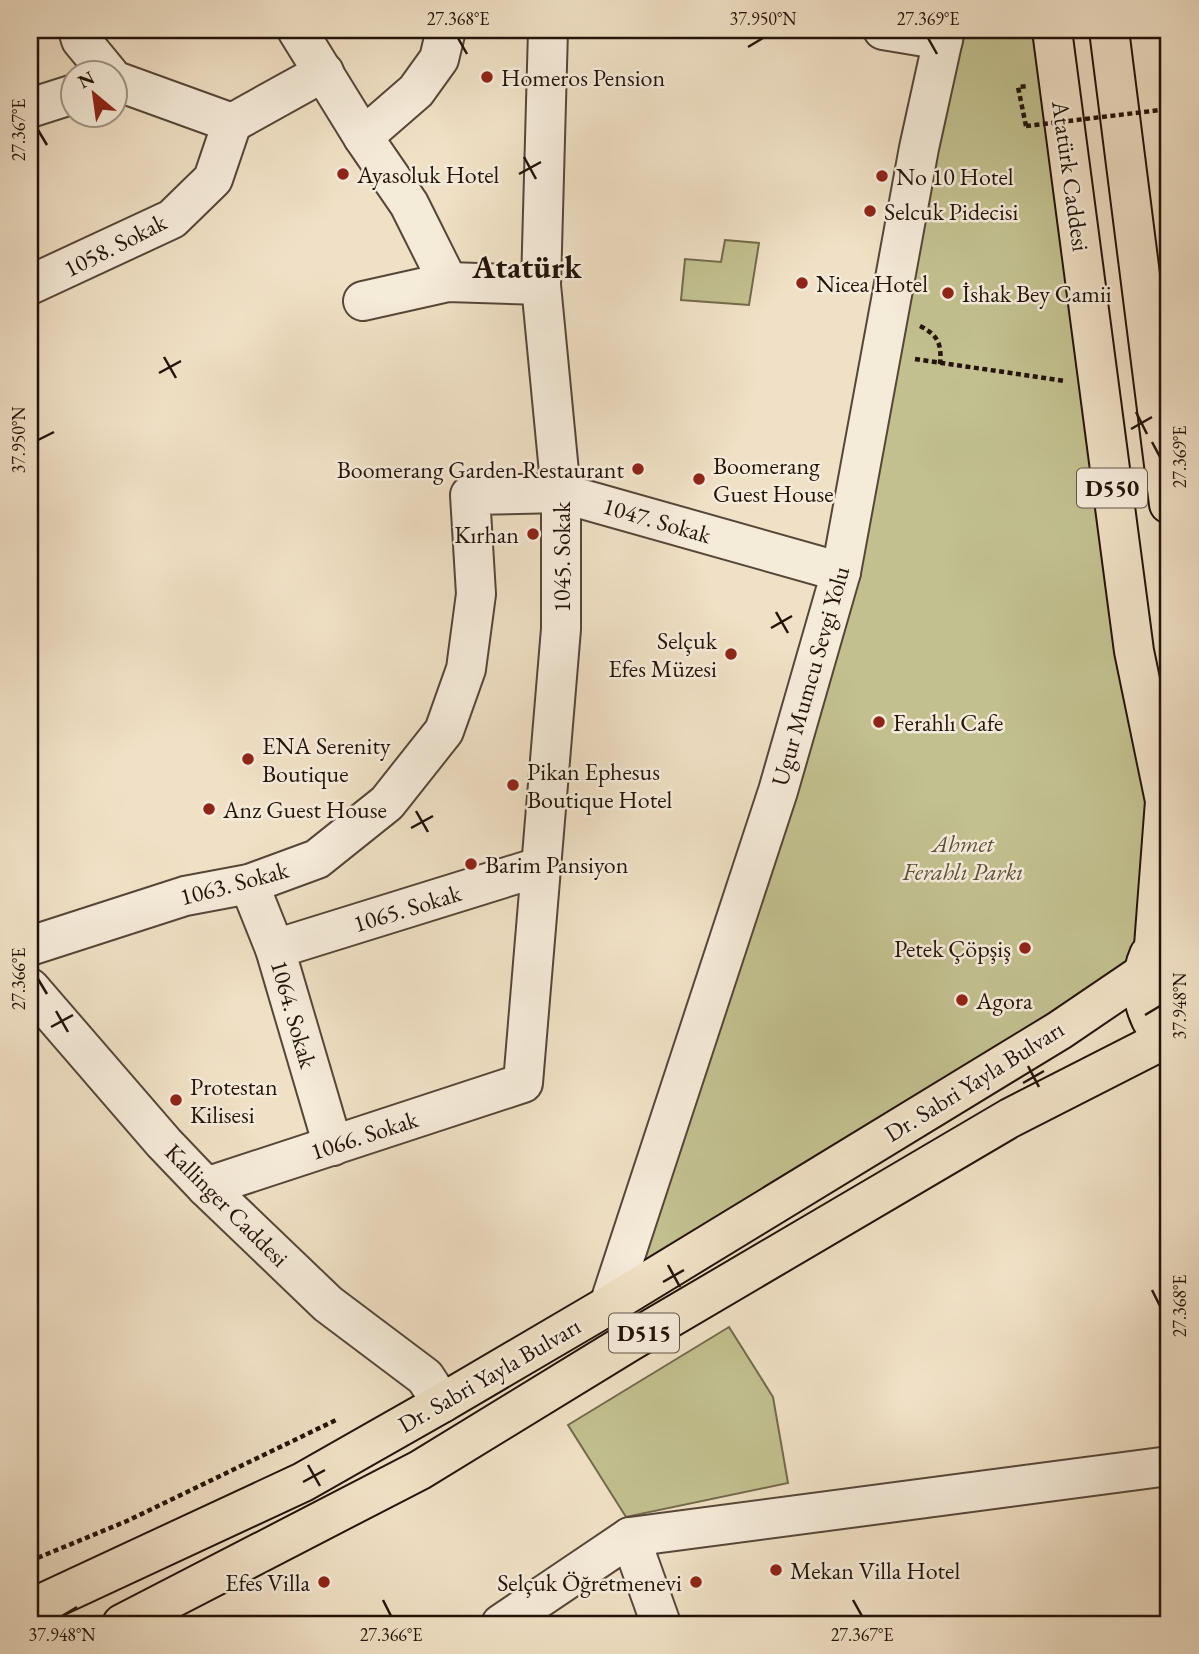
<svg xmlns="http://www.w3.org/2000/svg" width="1199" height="1654" font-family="'EB Garamond',serif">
<rect width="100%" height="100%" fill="#f0e0c5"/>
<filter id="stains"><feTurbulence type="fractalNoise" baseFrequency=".00286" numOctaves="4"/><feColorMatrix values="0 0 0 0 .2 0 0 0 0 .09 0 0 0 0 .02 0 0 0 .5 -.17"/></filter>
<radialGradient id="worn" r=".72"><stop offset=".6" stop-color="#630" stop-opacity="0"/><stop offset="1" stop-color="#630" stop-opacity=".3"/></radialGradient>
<!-- green -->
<g fill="#c2c08f" stroke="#726a4c" stroke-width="2">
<polygon points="945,30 1052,30 1165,801 1154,946 609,1305 778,792"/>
<polygon points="725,240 759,243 749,305 681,300 685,259 721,262"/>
<polygon points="729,1327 773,1397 788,1483 626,1517 568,1425"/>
</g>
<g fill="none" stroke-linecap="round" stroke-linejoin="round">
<defs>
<g id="minor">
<polyline points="78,30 81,40 109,74"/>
<polyline points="297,30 363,137 409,204 448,282"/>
<polyline points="883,30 943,40"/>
<polyline points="116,81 232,123"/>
<polyline points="30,108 74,94"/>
<polyline points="232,123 324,72"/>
<polyline points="363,137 416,91 439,59 446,30"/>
<polyline points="30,285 172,219 213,179 232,123"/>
<polyline points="363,301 448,282 541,285"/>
<polyline points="249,884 275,949 333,1146"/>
<polyline points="30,946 185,896 249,884 317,859 387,803 444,731 466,669 476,594 470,495 561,493 841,572"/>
<polyline points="275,949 539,867"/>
<polyline points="30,988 164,1143 206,1187 328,1304 425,1377 442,1403"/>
<polyline points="206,1187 523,1083 561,629 561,493 541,285 548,30"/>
<polyline points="609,1305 778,791 841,572 919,148 945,30"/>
<polyline points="501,1624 630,1537"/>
<polyline points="661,1624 630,1537 1169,1466"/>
</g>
<g id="highway">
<polyline points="1052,30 1134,651 1165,801 1154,946"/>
<polyline points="1109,30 1169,504"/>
<path d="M1149,955C1136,985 1144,1021 1169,1042"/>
<polyline points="30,1609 303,1482 442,1403 609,1305 1060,1030 1144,973"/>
<polyline points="122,1624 420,1470 629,1342 1010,1118 1165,1039"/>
</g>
</defs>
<!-- minor casing -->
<use href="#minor" stroke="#564638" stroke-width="42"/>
<!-- highway casing -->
<use href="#highway" stroke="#231309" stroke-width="42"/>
<!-- path -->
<g stroke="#231309" stroke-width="4.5" stroke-dasharray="5 3.5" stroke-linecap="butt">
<polyline points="1026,126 1018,87 1027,86"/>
<path d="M920,326C938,335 942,344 940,364"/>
<polyline points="915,359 1065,381"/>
<polyline points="30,1561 127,1521 336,1420"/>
</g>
<!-- minor -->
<use href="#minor" stroke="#f5ebd9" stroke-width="38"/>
<!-- highway -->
<use href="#highway" stroke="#f0e0c5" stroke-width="38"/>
<!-- path-bridge -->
<polyline stroke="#231309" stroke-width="4.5" stroke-dasharray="5 3.5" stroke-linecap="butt" points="1026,126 1169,109"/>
</g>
<!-- ticks -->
<path fill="none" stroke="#231309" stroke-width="2.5" d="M458,38L467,54M928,38L937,54M748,47L763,38M38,130L47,145M524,157L536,179M519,174L541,162M164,357L176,378M159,373L181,361M1136,412L1147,434M1131,429L1152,417M38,440L54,432M1152,442L1160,457M776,612L788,633M771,628L792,616M416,811L428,832M411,828L433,816M38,979L47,994M56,1011L68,1032M1145,1015L1160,1006M51,1027L73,1015M1028,1066L1039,1087M1023,1083L1044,1071M668,1265L680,1287M663,1282L684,1270M1152,1290L1160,1306M308,1465L320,1486M303,1482L325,1470M383,1600L391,1616M853,1600L862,1616M62,1616L77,1607"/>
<!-- markers -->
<g fill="#8f2418" stroke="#f5ebd9" stroke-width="2.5">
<circle cx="487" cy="77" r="7"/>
<circle cx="343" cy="174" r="7"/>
<circle cx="882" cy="176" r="7"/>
<circle cx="870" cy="211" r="7"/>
<circle cx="802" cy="283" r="7"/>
<circle cx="948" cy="293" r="7"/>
<circle cx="638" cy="469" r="7"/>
<circle cx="699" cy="479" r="7"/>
<circle cx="533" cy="534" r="7"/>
<circle cx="731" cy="654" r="7"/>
<circle cx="879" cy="722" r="7"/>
<circle cx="248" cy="759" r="7"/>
<circle cx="513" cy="785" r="7"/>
<circle cx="209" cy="809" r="7"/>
<circle cx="471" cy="864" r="7"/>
<circle cx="1025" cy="948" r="7"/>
<circle cx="962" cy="1000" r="7"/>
<circle cx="176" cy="1100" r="7"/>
<circle cx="776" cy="1570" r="7"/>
<circle cx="324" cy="1582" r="7"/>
<circle cx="696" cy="1582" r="7"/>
</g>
<g text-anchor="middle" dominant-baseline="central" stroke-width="5" stroke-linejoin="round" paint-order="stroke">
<!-- shield labels -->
<g fill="#f5ebd9" stroke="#625447" stroke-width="2">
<rect x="1077" y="468.5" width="70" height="39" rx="5"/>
<rect x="609" y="1313.5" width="70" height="39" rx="5"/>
</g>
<g font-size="23" font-weight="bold" fill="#231309">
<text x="1112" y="488">D550</text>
<text x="644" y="1333">D515</text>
</g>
<!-- poi labels -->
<g font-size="24" fill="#231309" stroke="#f5ebd9" text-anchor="start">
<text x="501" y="77">Homeros Pension</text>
<text x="357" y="174">Ayasoluk Hotel</text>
<text x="896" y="176">No 10 Hotel</text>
<text x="884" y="211">Selcuk Pidecisi</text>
<text x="816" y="283">Nicea Hotel</text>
<text x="962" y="293">İshak Bey Camii</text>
<text x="713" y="465">Boomerang<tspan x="713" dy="28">Guest House</tspan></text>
<text x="624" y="469" text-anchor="end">Boomerang Garden Restaurant</text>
<text x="519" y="534" text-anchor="end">Kırhan</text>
<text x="717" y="640" text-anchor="end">Selçuk<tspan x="717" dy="28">Efes Müzesi</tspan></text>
<text x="893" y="722">Ferahlı Cafe</text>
<text x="262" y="745">ENA Serenity<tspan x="262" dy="28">Boutique</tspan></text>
<text x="527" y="771">Pikan Ephesus<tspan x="527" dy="28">Boutique Hotel</tspan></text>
<text x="223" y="809">Anz Guest House</text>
<text x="485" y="864">Barim Pansiyon</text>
<text x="1011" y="948" text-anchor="end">Petek Çöpşiş</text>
<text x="976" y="1000">Agora</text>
<text x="190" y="1086">Protestan<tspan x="190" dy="28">Kilisesi</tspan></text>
<text x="790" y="1570">Mekan Villa Hotel</text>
<text x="310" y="1582" text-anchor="end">Efes Villa</text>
<text x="682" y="1582" text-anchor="end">Selçuk Öğretmenevi</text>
</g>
<!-- street labels -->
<g font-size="24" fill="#231309" stroke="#f5ebd9">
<text transform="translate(1071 176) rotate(82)">Atatürk Caddesi</text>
<text transform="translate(115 245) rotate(-27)">1058. Sokak</text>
<text transform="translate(657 520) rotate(16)">1047. Sokak</text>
<text transform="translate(561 557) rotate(-90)">1045. Sokak</text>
<text transform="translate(810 676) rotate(-74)">Ugur Mumcu Sevgi Yolu</text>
<text transform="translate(234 883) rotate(-15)">1063. Sokak</text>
<text transform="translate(407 908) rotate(-17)">1065. Sokak</text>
<text transform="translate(294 1014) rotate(74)">1064. Sokak</text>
<text transform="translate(974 1081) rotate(-32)">Dr. Sabri Yayla Bulvarı</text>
<text transform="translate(364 1135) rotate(-18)">1066. Sokak</text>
<text transform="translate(227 1205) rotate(45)">Kallinger Caddesi</text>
<text transform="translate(489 1375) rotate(-30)">Dr. Sabri Yayla Bulvarı</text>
</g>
<!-- park labels -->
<g font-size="24" font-style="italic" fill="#5b5038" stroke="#f5ebd9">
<text x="963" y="843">Ahmet<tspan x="963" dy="28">Ferahlı Parkı</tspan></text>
</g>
<!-- district labels -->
<g font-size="32" font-weight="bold" fill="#231309" stroke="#f5ebd9">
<text x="527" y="267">Atatürk</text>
</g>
</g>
<!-- margin -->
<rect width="1199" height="1654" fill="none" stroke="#f0e0c5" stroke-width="77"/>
<!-- north arrow -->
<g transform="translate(94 94) rotate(331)"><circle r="33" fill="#f5ebd9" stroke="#a19586" stroke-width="2"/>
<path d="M0-5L12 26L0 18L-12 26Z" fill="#8f2418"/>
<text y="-10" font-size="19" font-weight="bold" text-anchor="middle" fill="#231309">N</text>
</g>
<rect x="38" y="38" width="1122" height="1578" fill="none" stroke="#231309" stroke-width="2.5"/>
<g font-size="18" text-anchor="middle" fill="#231309">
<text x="458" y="25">27.368°E</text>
<text x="763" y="25">37.950°N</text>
<text x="928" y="25">27.369°E</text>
<text transform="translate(19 130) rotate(-90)" y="6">27.367°E</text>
<text transform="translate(19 440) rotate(-90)" y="6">37.950°N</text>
<text transform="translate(1180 457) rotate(-90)" y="6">27.369°E</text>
<text transform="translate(19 979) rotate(-90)" y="6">27.366°E</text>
<text transform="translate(1180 1006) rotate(-90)" y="6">37.948°N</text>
<text transform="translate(1180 1306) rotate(-90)" y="6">27.368°E</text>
<text x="62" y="1641">37.948°N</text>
<text x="391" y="1641">27.366°E</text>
<text x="862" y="1641">27.367°E</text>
</g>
<rect width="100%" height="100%" filter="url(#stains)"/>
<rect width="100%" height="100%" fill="url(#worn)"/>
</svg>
